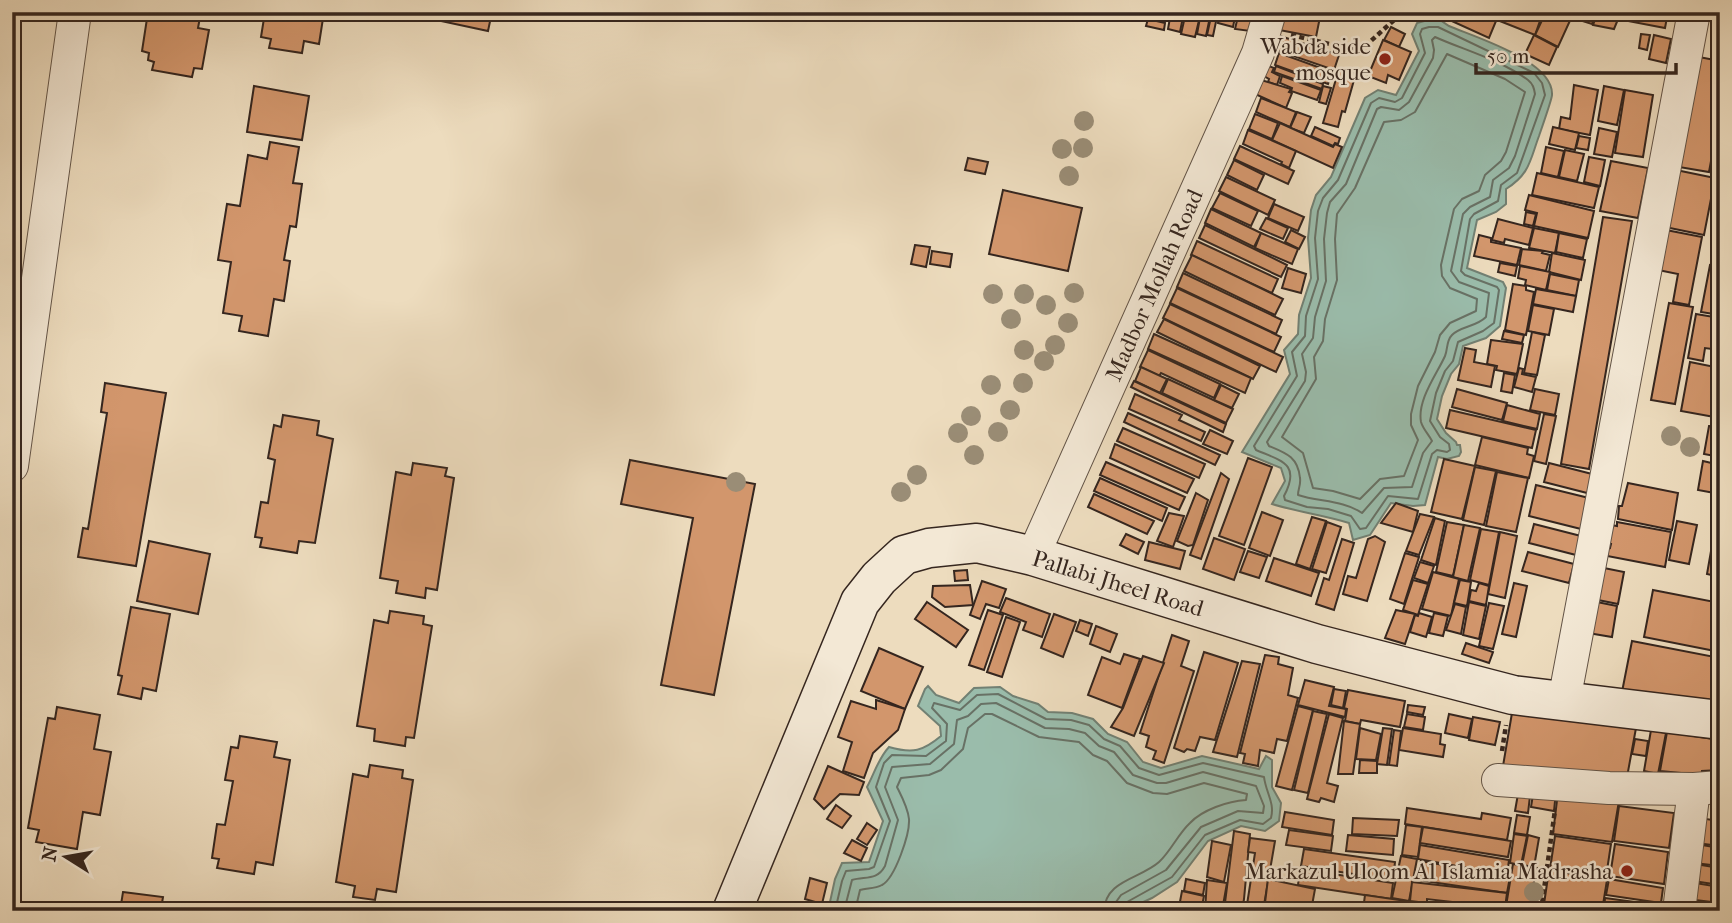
<svg xmlns="http://www.w3.org/2000/svg" width="1732" height="923" font-family="'IM FELL French Canon',serif">
	<style>
		.water { fill: #9abcab; stroke: #728073; stroke-width: 2 }
		.lines { fill: none; stroke-linecap: round; stroke-linejoin: round }
		.shore { stroke: #687165; stroke-width: 2 }
		.building { fill: #d2966c; stroke: #35261f; stroke-width: 2 }
		.street-casing { stroke: #635447; stroke-width: 34 }
		.secondary-casing { stroke: #35261f; stroke-width: 41 }
		.path { stroke: #35261f; stroke-width: 4.5; stroke-dasharray: 5 3.5; stroke-linecap: butt }
		.street { stroke: #f3e8d5; stroke-width: 32 }
		.secondary { stroke: #f3e8d5; stroke-width: 38 }
		.tree { fill: #9a8d76 }
		.poi-dot { fill: #8f2418; stroke: #f3e8d5; stroke-width: 2.5 }
		.labels { text-anchor: middle; stroke-width: 5; stroke-linejoin: round; paint-order: stroke }
		.poi-label { font-size: 23px; fill: #35261f; stroke: #f3e8d5; text-anchor: end }
		.street-label { font-size: 23px; fill: #35261f; stroke: #f3e8d5 }
	</style>
	<rect width="100%" height="100%" fill="#eddcbe"/>
	<filter id="stains"><feTurbulence type="fractalNoise" baseFrequency=".00286" numOctaves="4"/><feColorMatrix values="0 0 0 0 .2 0 0 0 0 .09 0 0 0 0 .02 0 0 0 .5 -.17"/></filter>
	<radialGradient id="worn" r=".72"><stop offset=".6" stop-color="#630" stop-opacity="0"/><stop offset="1" stop-color="#630" stop-opacity=".3"/></radialGradient>
	<!-- water -->
	<g class="water">
		<path d="M1428,20H1440L1449,26C1475,37 1554,61 1552,95C1552,99 1541,130 1539,136C1530,160 1530,174 1506,189V204L1496,212L1477,220L1467,268L1503,282L1506,288L1500,326L1486,338L1463,346L1459,364L1451,374L1442,396L1437,419L1446,433L1456,442L1457,445H1460L1461,452L1459,456L1447,459L1438,457L1425,505L1413,506L1391,503L1370,535L1353,540L1349,523C1323,515 1298,512 1272,504L1285,481L1281,468L1242,452L1290,374L1284,350L1298,334L1299,315L1311,278L1308,238L1311,210L1316,195L1331,177L1365,98L1378,90L1396,95L1419,51L1412,34L1417,23Z"/>
		<path d="M928,686L936,695L959,703L974,688L1000,687L1013,696L1038,704L1048,712L1072,713L1093,719L1108,734L1127,742L1143,762L1161,768L1202,756L1259,769L1266,756L1272,760V787L1281,803L1279,821L1265,831L1241,826L1208,841L1177,882L1152,898L1124,911H828L835,879L842,863L869,862L883,821L867,787C875,772 878,759 889,747C913,754 923,751 941,736L940,726L918,706L925,689Z"/>
	</g>
	<g class="lines">
		<!-- shore -->
		<g class="shore">
			<path d="M1429,27H1438L1534,73L1542,83L1545,95L1517,173L1501,185L1498,201L1474,214L1470,219L1461,271L1465,275L1497,287L1499,290L1494,323L1483,331L1458,342L1453,361L1445,371L1436,393L1430,421L1440,437L1449,444L1450,450L1447,452L1437,450L1432,454L1418,499L1388,496L1366,528L1360,529L1351,516L1328,509L1307,507L1285,500L1284,496C1301,464 1282,461 1256,450L1254,446L1297,376L1292,352L1305,336L1306,316L1318,279L1315,238L1318,211L1323,198L1338,180L1371,103L1379,98L1395,102L1402,98L1425,53L1420,34L1422,29Z"/>
			<path d="M1435,37C1464,50 1501,60 1528,80C1533,84 1534,88 1535,94L1515,156L1509,168L1493,180L1490,197L1470,207L1463,214L1451,271L1459,282L1489,293L1486,317C1476,327 1461,326 1452,335C1446,341 1448,349 1445,356C1437,374 1417,400 1421,422C1423,429 1429,435 1432,441L1423,453L1412,487L1384,488L1362,513C1343,500 1319,502 1298,495C1298,489 1301,485 1300,478C1298,457 1286,453 1269,446L1267,442L1305,381L1306,372L1302,354L1313,338L1315,317L1326,281L1324,239L1327,213L1330,202L1346,184L1377,109L1381,107L1399,110L1409,102L1433,58L1434,50L1432,40Z"/>
			<polygon points="1447,54 1505,79 1525,92 1506,152 1501,161 1485,175 1479,191 1462,199 1454,209 1441,265 1442,276 1450,288 1477,299 1476,311 1450,323 1440,335 1435,352 1418,386 1411,414 1411,425 1418,440 1404,476 1380,479 1360,499 1333,491 1313,488 1303,453 1282,437 1316,379 1314,357 1323,341 1325,319 1337,280 1335,239 1337,214 1355,188 1384,122 1401,120 1415,112"/>
			<path d="M835,911L842,881L846,871L869,869L874,867L890,821L876,787L884,763L892,755L926,756L946,741L947,724L932,708L934,703L960,710L977,695L998,694L1046,719L1071,720L1089,725L1104,739L1120,746L1139,768L1159,775L1203,763L1264,777C1266,793 1275,803 1271,818L1263,824L1240,820L1205,835L1172,877L1127,902L1124,911"/>
			<path d="M844,911L852,880C865,876 877,881 885,866L898,820L885,787L892,767L930,764L954,744L957,720L968,716L981,704L996,703L1045,728L1069,729L1085,733L1099,746L1114,752L1133,775L1157,783H1166L1203,772L1256,786L1264,806L1263,813L1238,811L1201,827L1166,870L1121,895L1116,902L1115,911"/>
			<path d="M855,911L860,890C867,888 875,889 882,885C895,878 910,834 909,819C908,808 902,797 897,787L901,778L929,775L941,770L963,749L968,728L985,714H992L1039,737L1079,742L1093,755L1107,761L1127,783L1153,793L1167,794L1204,783L1247,794L1246,800C1228,801 1202,810 1190,823C1178,834 1171,851 1159,862C1140,879 1105,880 1104,911"/>
		</g>
	</g>
	<!-- building -->
	<g class="building">
		<polygon points="148,12 201,12 198,28 209,30 202,69 194,68 192,77 152,70 154,62 148,60 149,53 142,51"/>
		<polygon points="265,12 324,12 319,44 304,41 302,53 269,48 271,39 261,37"/>
		<polygon points="443,12 492,12 488,31 441,21"/>
		<polygon points="1171,12 1184,12 1180,32 1168,29"/>
		<polygon points="1186,12 1201,12 1195,37 1181,34"/>
		<polygon points="1201,12 1211,12 1206,36 1197,34"/>
		<polygon points="1212,12 1218,12 1213,36 1207,35"/>
		<polygon points="1220,12 1236,12 1233,27 1218,23"/>
		<polygon points="1239,12 1254,12 1250,31 1235,29"/>
		<polygon points="1277,12 1321,12 1316,37 1274,29"/>
		<polygon points="1432,12 1471,12 1496,21 1489,38"/>
		<polygon points="1477,12 1526,12 1541,18 1535,35"/>
		<polygon points="1546,12 1568,12 1573,14 1558,47 1535,35"/>
		<polygon points="1570,12 1596,12 1592,24 1579,20 1581,16"/>
		<polygon points="1598,12 1621,12 1614,29 1593,25"/>
		<polygon points="1630,12 1668,12 1665,28 1628,21"/>
		<polygon points="1148,19 1165,23 1164,30 1146,26"/>
		<polygon points="1391,27 1405,34 1399,47 1384,40"/>
		<polygon points="1641,34 1650,35 1647,50 1639,48"/>
		<polygon points="1534,35 1557,47 1549,65 1525,54"/>
		<polygon points="1654,35 1671,39 1666,63 1649,59"/>
		<polygon points="1280,36 1339,55 1334,70 1276,50 1277,47 1271,45 1274,38 1279,40"/>
		<polygon points="1383,40 1411,52 1399,80 1388,75 1386,83 1368,76"/>
		<polygon points="1279,53 1332,72 1328,84 1275,65"/>
		<polygon points="1699,57 1720,61 1720,112 1709,172 1679,167"/>
		<polygon points="1266,65 1274,68 1272,72 1280,76 1277,85 1268,82 1269,79 1262,75"/>
		<polygon points="1276,66 1323,84 1322,89 1274,72"/>
		<polygon points="1339,69 1354,73 1352,79 1354,80 1345,112 1342,111 1338,127 1323,123"/>
		<polygon points="1282,76 1321,90 1317,100 1291,91 1292,88 1280,83"/>
		<polygon points="1261,80 1291,89 1289,92 1292,93 1286,108 1255,94"/>
		<polygon points="1574,85 1598,90 1590,135 1559,129 1561,117 1570,119"/>
		<polygon points="254,86 309,96 302,140 247,132"/>
		<polygon points="1323,86 1331,88 1326,104 1319,102"/>
		<polygon points="1604,86 1624,90 1617,125 1598,121"/>
		<polygon points="1625,90 1653,95 1643,157 1615,153"/>
		<polygon points="1261,98 1296,112 1290,127 1256,112"/>
		<polygon points="1297,112 1311,117 1304,133 1290,128"/>
		<polygon points="1255,114 1278,123 1272,139 1249,129"/>
		<polygon points="1280,123 1333,147 1335,144 1342,147 1333,168 1272,140"/>
		<polygon points="1315,127 1340,138 1338,144 1335,143 1333,146 1311,136"/>
		<polygon points="1553,127 1579,133 1575,150 1549,144"/>
		<polygon points="1599,128 1617,132 1612,157 1594,154"/>
		<polygon points="1248,130 1296,151 1289,168 1281,164 1282,162 1243,144"/>
		<polygon points="1579,136 1590,138 1588,150 1576,148"/>
		<polygon points="270,142 299,147 293,183 302,184 296,227 290,226 284,260 290,261 284,301 274,299 268,336 239,331 242,316 223,313 231,262 218,260 227,204 240,206 248,155 267,159"/>
		<polygon points="1240,146 1294,171 1288,184 1234,159"/>
		<polygon points="1546,147 1564,151 1558,177 1541,173"/>
		<polygon points="1565,150 1584,154 1577,181 1559,177"/>
		<polygon points="1589,157 1605,160 1600,186 1584,182"/>
		<polygon points="968,158 988,162 985,174 965,170"/>
		<polygon points="1234,160 1264,175 1257,190 1227,175"/>
		<polygon points="1611,161 1648,168 1638,218 1600,211"/>
		<polygon points="1676,170 1715,178 1704,235 1665,227"/>
		<polygon points="1537,173 1599,187 1594,208 1532,195"/>
		<polygon points="1226,177 1275,200 1268,215 1219,191"/>
		<polygon points="1003,190 1082,208 1068,271 989,254"/>
		<polygon points="1220,193 1258,211 1251,226 1212,208"/>
		<polygon points="1529,195 1594,211 1588,238 1534,226 1537,213 1525,210"/>
		<polygon points="1274,204 1304,217 1298,231 1268,218"/>
		<polygon points="1211,209 1261,233 1254,247 1205,223"/>
		<polygon points="1526,212 1536,214 1533,226 1524,224"/>
		<polygon points="1603,217 1632,221 1589,469 1561,464"/>
		<polygon points="1266,218 1288,228 1283,239 1260,229"/>
		<polygon points="1498,219 1533,228 1529,245 1505,239 1504,243 1492,240"/>
		<polygon points="1205,225 1287,265 1281,277 1199,238"/>
		<polygon points="1534,228 1559,233 1555,253 1529,248"/>
		<polygon points="1291,230 1305,237 1299,249 1285,242"/>
		<polygon points="1666,230 1702,237 1689,305 1673,302 1678,274 1658,270"/>
		<polygon points="1261,233 1298,249 1292,264 1255,248"/>
		<polygon points="1559,233 1587,239 1583,258 1556,252"/>
		<polygon points="1479,235 1491,238 1491,242 1521,248 1517,265 1474,256"/>
		<polygon points="1197,241 1278,279 1272,293 1191,255"/>
		<polygon points="915,245 930,247 926,267 911,264"/>
		<polygon points="1522,249 1543,251 1542,253 1550,255 1546,271 1519,265"/>
		<polygon points="932,251 952,254 950,267 930,264"/>
		<polygon points="1552,253 1585,260 1581,280 1549,272"/>
		<polygon points="1192,255 1283,299 1275,315 1184,271"/>
		<polygon points="1500,263 1517,266 1515,276 1498,272"/>
		<polygon points="1710,265 1720,267 1720,315 1701,312"/>
		<polygon points="1520,266 1550,272 1546,290 1525,285 1526,280 1518,278"/>
		<polygon points="1288,268 1306,274 1301,293 1282,288"/>
		<polygon points="1183,273 1282,320 1276,334 1177,287"/>
		<polygon points="1550,274 1579,280 1576,296 1547,290"/>
		<polygon points="1513,284 1526,286 1526,290 1534,292 1526,335 1505,330"/>
		<polygon points="1177,288 1281,337 1274,352 1170,303"/>
		<polygon points="1536,289 1576,296 1573,312 1533,304"/>
		<polygon points="1669,303 1693,307 1675,404 1651,400"/>
		<polygon points="1170,304 1283,357 1276,372 1163,318"/>
		<polygon points="1533,305 1554,309 1549,335 1528,331"/>
		<polygon points="1696,314 1720,318 1720,350 1705,348 1703,361 1688,358"/>
		<polygon points="1164,319 1260,366 1253,379 1157,332"/>
		<polygon points="1504,331 1524,335 1522,343 1502,339"/>
		<polygon points="1532,332 1545,335 1537,375 1524,373"/>
		<polygon points="1154,334 1251,378 1245,393 1148,349"/>
		<polygon points="1491,340 1523,344 1517,374 1496,370 1497,366 1487,364"/>
		<polygon points="1465,348 1476,350 1474,362 1495,366 1491,387 1458,380"/>
		<polygon points="1148,350 1220,384 1214,398 1161,373 1159,376 1140,367"/>
		<polygon points="1690,362 1720,368 1720,418 1681,411"/>
		<polygon points="1141,367 1167,379 1160,393 1135,381"/>
		<polygon points="1519,368 1523,369 1522,374 1536,377 1532,392 1514,387"/>
		<polygon points="1504,373 1515,375 1512,393 1501,391"/>
		<polygon points="1168,379 1233,409 1226,423 1162,393"/>
		<polygon points="1134,381 1226,424 1223,432 1131,387"/>
		<polygon points="105,383 166,393 136,566 78,557 83,528 88,529 107,413 101,412"/>
		<polygon points="1221,385 1239,394 1232,408 1214,400"/>
		<polygon points="1457,389 1507,403 1502,420 1452,407"/>
		<polygon points="1535,389 1559,394 1555,415 1530,410"/>
		<polygon points="1135,394 1182,415 1179,420 1205,432 1201,441 1129,409"/>
		<polygon points="1507,405 1540,414 1537,429 1503,421"/>
		<polygon points="1450,410 1536,430 1532,448 1446,428"/>
		<polygon points="1128,413 1220,455 1215,465 1124,422"/>
		<polygon points="1544,414 1556,416 1546,464 1534,461"/>
		<polygon points="283,415 319,421 317,435 333,439 315,543 299,541 297,553 260,547 262,538 255,537 261,502 268,503 275,460 268,458 274,425 281,427"/>
		<polygon points="1709,426 1720,427 1720,457 1704,454"/>
		<polygon points="1123,428 1205,464 1199,478 1117,441"/>
		<polygon points="1210,430 1233,441 1227,454 1203,444"/>
		<polygon points="1482,437 1528,448 1527,454 1534,456 1529,478 1475,465"/>
		<polygon points="1115,444 1194,479 1187,493 1110,458"/>
		<polygon points="1248,458 1272,467 1244,545 1219,536"/>
		<polygon points="1444,459 1475,466 1462,519 1431,512"/>
		<polygon points="630,460 755,484 714,695 661,685 693,518 621,504"/>
		<polygon points="1703,461 1720,465 1720,494 1698,490"/>
		<polygon points="1106,462 1185,497 1179,510 1100,475"/>
		<polygon points="413,463 447,468 445,476 454,478 437,590 426,588 425,598 396,593 398,581 380,578 396,472 411,475"/>
		<polygon points="1549,463 1596,475 1591,494 1544,482"/>
		<polygon points="1475,467 1496,471 1484,525 1463,520"/>
		<polygon points="1497,472 1528,478 1516,532 1486,526"/>
		<polygon points="1221,473 1229,479 1201,559 1190,555"/>
		<polygon points="1100,478 1167,508 1162,521 1094,491"/>
		<polygon points="1628,483 1678,493 1672,530 1618,519 1619,506 1622,506"/>
		<polygon points="1536,485 1589,498 1581,529 1529,516"/>
		<polygon points="1196,493 1208,500 1193,545 1188,546 1177,541"/>
		<polygon points="1094,494 1154,521 1147,534 1088,507"/>
		<polygon points="1396,503 1418,511 1413,532 1381,523"/>
		<polygon points="1262,512 1283,520 1270,556 1249,548"/>
		<polygon points="1169,513 1184,516 1173,547 1157,541"/>
		<polygon points="1420,514 1434,517 1419,555 1406,551"/>
		<polygon points="1312,517 1326,521 1310,569 1296,564"/>
		<polygon points="1435,518 1445,521 1436,565 1421,560"/>
		<polygon points="1677,521 1697,525 1689,564 1669,560"/>
		<polygon points="1327,522 1341,527 1326,573 1312,569"/>
		<polygon points="1447,522 1464,525 1453,576 1436,572"/>
		<polygon points="1617,522 1671,532 1665,567 1602,555 1604,546 1610,548 1611,544 1608,543 1611,525 1617,526"/>
		<polygon points="1534,524 1581,536 1576,555 1529,543"/>
		<polygon points="1464,525 1480,528 1468,581 1453,577"/>
		<polygon points="1481,529 1499,532 1489,585 1470,580"/>
		<polygon points="1500,532 1517,536 1505,598 1488,594"/>
		<polygon points="1126,534 1144,542 1138,554 1120,545"/>
		<polygon points="1714,534 1720,535 1720,577 1707,574"/>
		<polygon points="1375,536 1385,542 1367,601 1343,594 1348,576 1356,578 1368,539"/>
		<polygon points="1214,538 1245,549 1234,580 1203,569"/>
		<polygon points="1342,539 1354,543 1334,610 1316,604 1324,578 1329,580"/>
		<polygon points="149,541 210,554 198,614 137,601"/>
		<polygon points="1149,542 1185,551 1180,569 1145,560"/>
		<polygon points="1248,551 1267,557 1259,578 1240,572"/>
		<polygon points="1528,552 1574,564 1569,583 1522,571"/>
		<polygon points="1405,553 1419,557 1404,604 1390,599"/>
		<polygon points="1274,558 1319,573 1311,596 1266,581"/>
		<polygon points="1420,562 1434,566 1428,583 1414,578"/>
		<polygon points="1594,566 1624,572 1618,604 1588,598"/>
		<polygon points="967,570 968,580 955,581 954,571"/>
		<polygon points="1433,572 1459,579 1451,616 1422,609"/>
		<polygon points="1413,580 1428,584 1418,615 1403,610"/>
		<polygon points="1460,580 1471,582 1467,606 1454,603"/>
		<polygon points="982,581 1006,589 999,608 986,604 980,619 970,615"/>
		<polygon points="1479,583 1489,586 1486,605 1469,601 1471,590 1476,591"/>
		<polygon points="1514,583 1527,586 1516,637 1502,634"/>
		<polygon points="970,585 973,605 945,607 932,597 933,586"/>
		<polygon points="1653,590 1720,603 1720,652 1644,637"/>
		<polygon points="1006,598 1050,614 1042,637 1023,630 1026,622 1000,612"/>
		<polygon points="1587,600 1617,606 1612,637 1582,632"/>
		<polygon points="927,602 968,630 956,647 915,619"/>
		<polygon points="1469,602 1486,606 1479,639 1463,635"/>
		<polygon points="1489,603 1504,606 1493,649 1479,646"/>
		<polygon points="1455,604 1466,607 1461,634 1446,630"/>
		<polygon points="131,607 170,614 156,691 143,688 141,699 118,694 122,676 118,675"/>
		<polygon points="988,610 1003,615 984,670 969,665"/>
		<polygon points="1396,610 1415,614 1405,644 1385,638"/>
		<polygon points="390,611 424,616 423,624 432,626 414,738 406,737 405,746 374,741 375,729 357,726 374,620 388,623"/>
		<polygon points="1419,613 1432,617 1426,637 1410,632 1415,615 1418,616"/>
		<polygon points="1434,613 1448,616 1443,636 1429,633"/>
		<polygon points="1054,614 1076,622 1063,657 1041,648"/>
		<polygon points="1006,617 1020,622 1002,677 987,672"/>
		<polygon points="1080,620 1092,624 1088,636 1076,631"/>
		<polygon points="1096,626 1117,634 1110,652 1090,644"/>
		<polygon points="1172,635 1189,641 1181,666 1194,671 1164,763 1153,759 1156,751 1146,747 1149,736 1140,733"/>
		<polygon points="1632,641 1720,658 1720,716 1621,697"/>
		<polygon points="1466,643 1493,652 1489,663 1462,654"/>
		<polygon points="879,648 923,667 905,709 861,691"/>
		<polygon points="1204,652 1238,663 1215,740 1200,737 1195,751 1187,749 1184,752 1174,748"/>
		<polygon points="1124,654 1140,659 1122,708 1088,695 1102,657 1120,664"/>
		<polygon points="1265,655 1279,657 1278,664 1293,668 1288,695 1298,698 1287,741 1277,739 1274,753 1260,750 1258,766 1243,763 1245,754 1240,753"/>
		<polygon points="1143,656 1164,663 1134,736 1111,727 1123,708"/>
		<polygon points="1242,661 1260,664 1237,757 1213,752"/>
		<polygon points="1305,680 1334,687 1329,706 1346,709 1345,717 1298,705"/>
		<polygon points="1334,689 1346,691 1343,708 1331,705"/>
		<polygon points="1348,690 1405,701 1400,727 1361,720 1360,724 1345,721 1347,709 1344,708"/>
		<polygon points="876,700 905,709 898,730 873,753 864,778 843,771 852,742 838,737 851,701 876,709"/>
		<polygon points="1408,705 1425,707 1423,715 1407,712"/>
		<polygon points="1298,706 1313,710 1292,790 1276,786"/>
		<polygon points="57,707 100,715 94,749 111,752 100,815 83,812 77,849 36,842 39,830 28,828 48,718 55,719"/>
		<polygon points="1513,707 1636,728 1625,788 1503,766"/>
		<polygon points="1313,711 1327,714 1308,793 1294,790"/>
		<polygon points="1329,714 1343,718 1327,783 1338,786 1334,802 1321,798 1319,802 1307,799"/>
		<polygon points="1407,714 1425,717 1423,730 1404,727"/>
		<polygon points="1449,714 1472,719 1468,738 1445,733"/>
		<polygon points="1473,717 1500,722 1495,745 1469,740"/>
		<polygon points="1344,721 1360,724 1353,774 1338,774"/>
		<polygon points="1360,728 1381,734 1376,760 1356,759"/>
		<polygon points="1383,728 1392,729 1387,765 1377,764"/>
		<polygon points="1403,728 1441,734 1440,744 1445,745 1443,757 1399,750"/>
		<polygon points="1394,730 1401,731 1397,766 1389,765"/>
		<polygon points="1651,730 1666,733 1658,774 1644,771"/>
		<polygon points="1667,732 1720,740 1720,770 1702,771 1702,775 1660,771"/>
		<polygon points="240,736 277,742 274,757 290,760 273,865 256,862 254,874 217,868 219,859 212,858 217,824 225,825 233,781 225,780 231,747 238,748"/>
		<polygon points="1635,739 1648,741 1646,756 1632,754"/>
		<polygon points="1360,760 1377,761 1377,773 1359,773"/>
		<polygon points="370,765 403,770 402,778 413,780 396,892 377,889 375,900 353,897 355,886 336,882 353,774 368,777"/>
		<polygon points="828,766 864,782 859,795 840,794 824,809 814,799"/>
		<polygon points="1534,788 1556,791 1554,811 1531,807"/>
		<polygon points="1558,792 1619,801 1612,842 1553,834"/>
		<polygon points="1518,794 1530,796 1528,813 1515,811"/>
		<polygon points="836,805 851,816 842,828 827,819"/>
		<polygon points="1619,806 1674,813 1669,848 1614,841"/>
		<polygon points="1407,808 1481,819 1482,813 1511,818 1507,840 1405,824"/>
		<polygon points="1285,812 1334,820 1332,835 1282,827"/>
		<polygon points="1517,815 1530,817 1527,835 1514,833"/>
		<polygon points="1353,818 1399,820 1397,836 1352,834"/>
		<polygon points="1699,818 1720,821 1720,846 1696,843"/>
		<polygon points="867,823 877,830 867,845 857,839"/>
		<polygon points="1406,825 1422,827 1418,857 1402,855"/>
		<polygon points="1423,827 1511,841 1508,857 1420,843"/>
		<polygon points="1289,830 1333,836 1331,851 1286,845"/>
		<polygon points="1234,831 1250,834 1244,899 1242,911 1224,911"/>
		<polygon points="1514,834 1527,836 1521,865 1510,863"/>
		<polygon points="1348,835 1394,839 1393,855 1346,851"/>
		<polygon points="1528,835 1539,838 1534,867 1522,865"/>
		<polygon points="1555,836 1611,844 1606,877 1550,869"/>
		<polygon points="1250,838 1275,841 1263,911 1246,911 1255,853 1248,852"/>
		<polygon points="852,840 867,848 861,861 844,853"/>
		<polygon points="1212,841 1231,845 1224,882 1207,877"/>
		<polygon points="1615,844 1668,852 1664,884 1610,876"/>
		<polygon points="1696,844 1720,848 1720,866 1694,863"/>
		<polygon points="1420,845 1509,860 1507,875 1418,859"/>
		<polygon points="1304,849 1395,862 1393,880 1301,866"/>
		<polygon points="1401,856 1417,859 1409,901 1392,898"/>
		<polygon points="1421,861 1510,877 1507,893 1417,880"/>
		<polygon points="1513,864 1537,868 1533,886 1537,887 1533,911 1506,906"/>
		<polygon points="1695,864 1720,868 1720,885 1693,881"/>
		<polygon points="1300,869 1393,883 1391,899 1298,885"/>
		<polygon points="1549,870 1607,880 1602,911 1583,911 1544,904"/>
		<polygon points="810,878 827,883 822,904 805,899"/>
		<polygon points="1186,879 1205,883 1203,895 1184,891"/>
		<polygon points="1268,879 1315,889 1311,911 1264,911"/>
		<polygon points="1609,879 1663,888 1661,903 1606,895"/>
		<polygon points="1207,880 1227,883 1222,911 1205,911"/>
		<polygon points="1412,882 1507,893 1505,908 1427,899 1427,903 1410,901"/>
		<polygon points="1689,882 1720,887 1720,903 1687,899"/>
		<polygon points="1182,891 1204,896 1201,911 1179,907"/>
		<polygon points="123,892 163,897 162,903 170,905 169,911 120,911"/>
		<polygon points="1365,895 1427,904 1426,911 1363,910"/>
		<polygon points="1605,898 1658,905 1657,911 1604,911"/>
		<polygon points="1688,900 1720,905 1720,911 1687,911"/>
		<polygon points="1427,902 1505,911 1426,911"/>
	</g>
	<g class="lines">
		<!-- street casing -->
		<g class="street-casing">
			<g id="street">
				<polyline points="12,466 75,12"/>
				<polyline points="1033,556 1258,53 1270,12"/>
				<polyline points="1564,701 1694,12"/>
				<polyline points="1498,780 1609,788 1694,789"/>
				<polyline points="1679,911 1694,789 1720,787"/>
			</g>
		</g>
		<!-- secondary casing -->
		<g class="secondary-casing">
			<polyline id="secondary" points="732,911 860,602 879,578 904,555 929,548 977,543 1033,556 1317,644 1513,695 1720,720"/>
		</g>
		<!-- path -->
		<g class="path">
			<polyline points="1291,35 1351,49 1363,48 1403,12"/>
			<polyline points="1502,751 1506,725"/>
			<polyline points="1541,911 1555,810"/>
		</g>
		<!-- street -->
		<use href="#street" class="street"/>
		<!-- secondary -->
		<use href="#secondary" class="secondary"/>
	</g>
	<!-- trees -->
	<g class="tree">
		<circle cx="1084" cy="121" r="10"/>
		<circle cx="1083" cy="148" r="10"/>
		<circle cx="1062" cy="149" r="10"/>
		<circle cx="1069" cy="176" r="10"/>
		<circle cx="1074" cy="293" r="10"/>
		<circle cx="993" cy="294" r="10"/>
		<circle cx="1024" cy="294" r="10"/>
		<circle cx="1046" cy="305" r="10"/>
		<circle cx="1011" cy="319" r="10"/>
		<circle cx="1068" cy="323" r="10"/>
		<circle cx="1055" cy="345" r="10"/>
		<circle cx="1024" cy="350" r="10"/>
		<circle cx="1044" cy="361" r="10"/>
		<circle cx="1023" cy="383" r="10"/>
		<circle cx="991" cy="385" r="10"/>
		<circle cx="1010" cy="410" r="10"/>
		<circle cx="971" cy="416" r="10"/>
		<circle cx="998" cy="432" r="10"/>
		<circle cx="958" cy="433" r="10"/>
		<circle cx="1671" cy="436" r="10"/>
		<circle cx="1690" cy="447" r="10"/>
		<circle cx="974" cy="455" r="10"/>
		<circle cx="917" cy="475" r="10"/>
		<circle cx="736" cy="482" r="10"/>
		<circle cx="901" cy="492" r="10"/>
		<circle cx="1534" cy="892" r="10"/>
	</g>
	<!-- markers -->
	<g class="poi-dot">
		<circle cx="1385" cy="59" r="7"/>
		<circle cx="1627" cy="871" r="7"/>
	</g>
	<g class="labels">
		<!-- poi labels -->
		<g class="poi-label">
			<text x="1371" y="54">Wabda side<tspan x="1371" dy="26">mosque</tspan></text>
			<text x="1613" y="879">Markazul Uloom Al Islamia Madrasha</text>
		</g>
		<!-- street labels -->
		<g class="street-label">
			<text transform="translate(1154 285) rotate(-66)" y="8">Madbor Mollah Road</text>
			<text transform="translate(1118 583) rotate(17)" y="8">Pallabi Jheel Road</text>
		</g>
	</g>
	<!-- margin -->
	<rect width="1732" height="923" fill="none" stroke="#eddcbe" stroke-width="42"/>
	<rect x="14" y="14" width="1704" height="895" fill="none" stroke="#35261f" stroke-width="3.5"/>
	<rect x="21" y="21" width="1690" height="881" fill="none" stroke="#35261f" stroke-width="2"/>
	<!-- north arrow -->
	<g transform="translate(66 857) rotate(281)" stroke="#f3e8d5" stroke-width="5" paint-order="stroke">
	<path d="M0-5L12 26L0 18L-12 26Z" fill="#35261f"/>
	<text y="-10" font-size="19" font-weight="bold" text-anchor="middle" fill="#35261f">N</text>
	</g>
	<!-- scale -->
	<path d="M1476 63v10h200v-10" fill="none" stroke="#35261f" stroke-width="3.5"/>
	<text x="1487" y="63" font-size="21" fill="#35261f" stroke="#f3e8d5" stroke-width="5" paint-order="stroke">50 m</text>
	<rect width="100%" height="100%" filter="url(#stains)"/>
	<rect width="100%" height="100%" fill="url(#worn)"/>
</svg>
